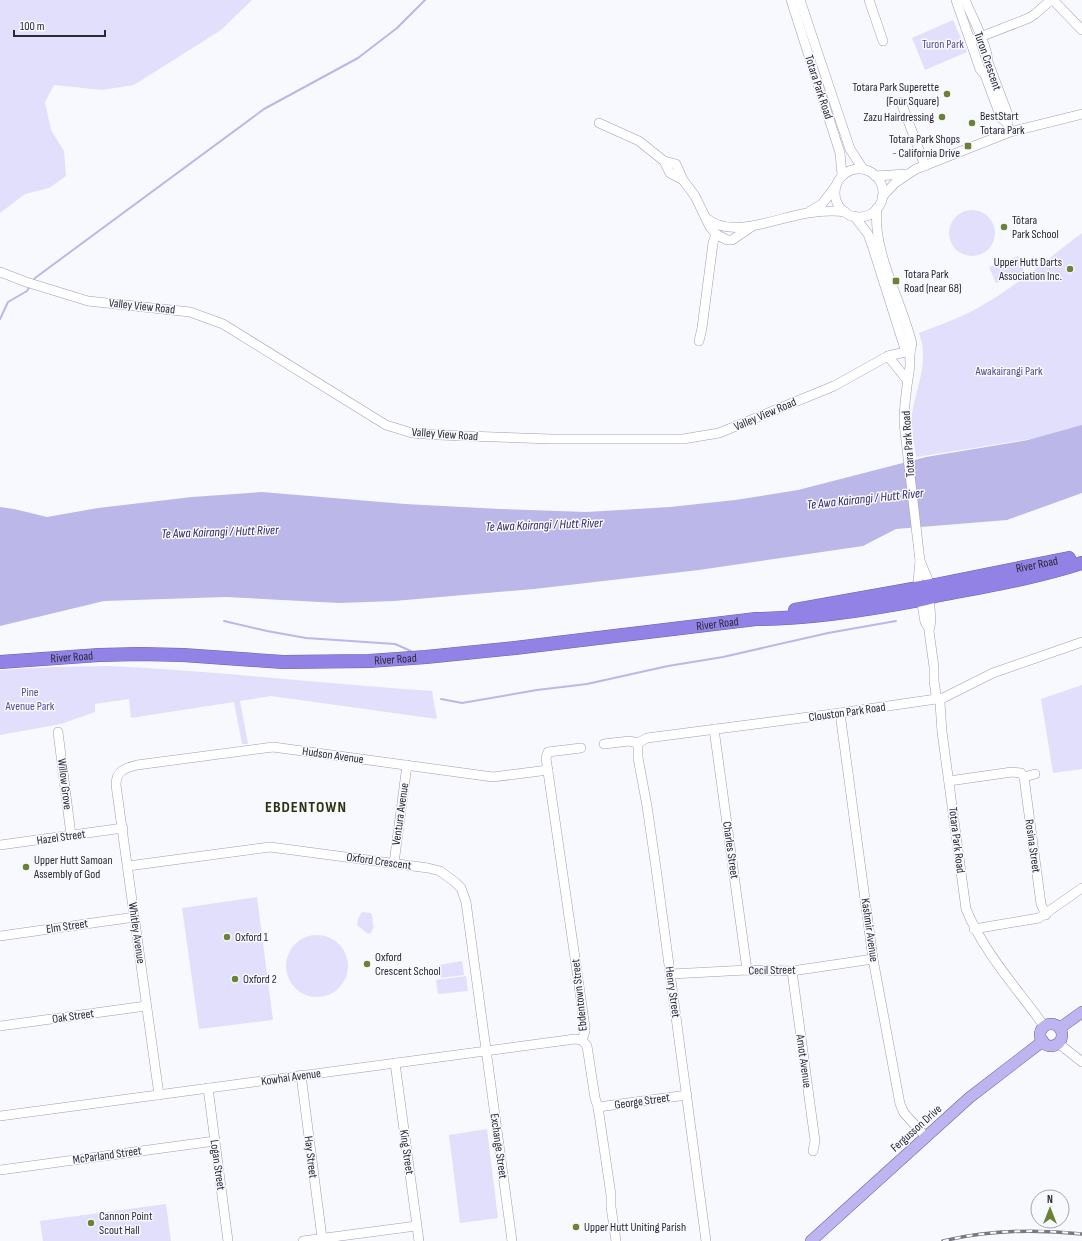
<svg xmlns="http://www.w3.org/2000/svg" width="1082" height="1241" font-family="'Sofia Sans Condensed',sans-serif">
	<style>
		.green { fill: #e1dffb }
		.water { fill: #bbb7e9 }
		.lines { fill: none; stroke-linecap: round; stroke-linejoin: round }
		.stream { stroke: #bbb7e9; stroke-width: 2 }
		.minor-casing { stroke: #9f9dbc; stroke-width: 10 }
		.major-casing { stroke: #6d62a7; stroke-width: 12 }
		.highway-casing { stroke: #6d62a7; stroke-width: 14 }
		.minor { stroke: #fff; stroke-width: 9 }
		.major { stroke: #beb4ef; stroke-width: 11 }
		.highway { stroke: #9282e5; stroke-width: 13 }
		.rail-casing { stroke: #797882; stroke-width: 3.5 }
		.rail { stroke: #f8f8ff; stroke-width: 2; stroke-dasharray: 6; stroke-linecap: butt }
		.poi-dot { fill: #6b8234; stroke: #f8f8ff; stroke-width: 1.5 }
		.labels { text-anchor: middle; stroke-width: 3; stroke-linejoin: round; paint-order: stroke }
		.park-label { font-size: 12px; fill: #574d8c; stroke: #f8f8ff }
		.street-label { font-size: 12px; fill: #292834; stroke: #f8f8ff }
		.poi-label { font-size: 12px; fill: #292834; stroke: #f8f8ff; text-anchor: start }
		.water-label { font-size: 13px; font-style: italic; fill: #312560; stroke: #f8f8ff }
		.district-label { font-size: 16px; font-weight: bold; letter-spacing: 1px; fill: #29340f; stroke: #f8f8ff }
	</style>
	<rect width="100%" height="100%" fill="#f8f8ff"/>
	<!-- green -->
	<g class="green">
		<polygon points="0,0 252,0 221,30 134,85 102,90 54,85 45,102 51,130 64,151 66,176 49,188 25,194 0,213"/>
		<polygon points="953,20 967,52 925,70 912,38"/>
		<circle cx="972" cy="233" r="23"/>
		<path d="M1082,233V431L916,457C915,446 910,425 912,414C916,387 930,361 919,333C942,324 966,316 986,303C1020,283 1051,256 1082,233Z"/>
		<polygon points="1018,256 1024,272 996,283 989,267"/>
		<path d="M110,666C217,671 325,684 432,691L437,719L271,696L240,701L248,744H242L234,702L131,718L129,699L95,704V712L61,724L0,735V670L56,667Z"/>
		<polygon points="1082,685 1082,769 1053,773 1041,699"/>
		<polygon points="257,897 273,1020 199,1029 182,908"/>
		<path d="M362,912L371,913C374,917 371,922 374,926L371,933L368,934L357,925L358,919Z"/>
		<circle cx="317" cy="966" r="31"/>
		<polygon points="462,961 464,975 441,978 439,965"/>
		<polygon points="466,976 468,991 438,994 436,980"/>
		<polygon points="487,1129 498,1218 460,1223 449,1135"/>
		<polygon points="166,1204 171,1241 43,1241 40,1221"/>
	</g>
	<!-- water -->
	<polygon class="water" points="1082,425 1082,493 1007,520 896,529 863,546 699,570 534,589 394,601 339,603 226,597 104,601 0,626 0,507 14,509 47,517 98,508 192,497 262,492 405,504 500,509 586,512 670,507 735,500 798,490 926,457 1028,440"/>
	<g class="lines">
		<!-- stream -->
		<g class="stream">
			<polyline points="32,282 35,278 264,109 358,58 397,28 425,0"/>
			<polyline points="0,319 8,302 27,291 30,286"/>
			<polyline points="224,621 267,631 306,638 395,644 411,651"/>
			<polyline points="441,699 462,703 537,690 587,684 668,666 723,657 828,633 896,621"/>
		</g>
		<!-- minor casing -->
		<g class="minor-casing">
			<g id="minor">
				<polyline points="791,0 840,153 842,175"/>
				<polyline points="800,0 850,149 863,169"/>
				<polyline points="869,0 883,41"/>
				<polyline points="956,0 980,69 985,75 1001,118 1007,123 1010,132"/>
				<path d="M965,0C972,17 987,44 988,62L1008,115L1007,123"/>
				<polyline points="1053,0 1082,30"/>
				<polyline points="975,39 1029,18 1035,14 1051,0"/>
				<polyline points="901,102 925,166"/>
				<polyline points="599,123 639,141 664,161 670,173 683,180"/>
				<polyline points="664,161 676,164 683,180 695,196 710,227 716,234 727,240 732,240 751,227"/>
				<circle cx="859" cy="193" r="24"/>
				<polyline points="875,176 907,174"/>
				<polyline points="882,197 895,183 916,169 1010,132 1082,114"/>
				<path d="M877,208C872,252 902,301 912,344C909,352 910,358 910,366C907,385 904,403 904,423L920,561L918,581L925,622L928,627"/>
				<polyline points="810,211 822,204 835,187"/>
				<polyline points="854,216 868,234 872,245 904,346 910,351"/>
				<path d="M706,218C731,240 779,217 808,213C821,211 832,210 845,212"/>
				<polyline points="0,272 26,282 88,301 190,312 223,324 373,417 386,425 412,433 438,435 551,439 683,439 719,433 834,386 888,356 910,351"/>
				<polyline points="699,341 702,328 713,243 716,234"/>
				<polyline points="888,356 907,380"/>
				<path d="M920,561L928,580L931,621L929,631L934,667V681L936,695L940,703L942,732L966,909C984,953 1017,988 1044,1026"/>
				<polyline points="840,713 873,959 900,1104 904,1113 926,1137"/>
				<polyline points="714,729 747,970"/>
				<polyline points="58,732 71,835"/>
				<polyline points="638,743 638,758 647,806 656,868 706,1241"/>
				<polyline points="604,744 629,741 638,743 647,738 840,713 943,698 993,673 1082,642"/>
				<polyline points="581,748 548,752 546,758 585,1027 585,1031 582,1040"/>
				<polyline points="1024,777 1041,904 1046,915"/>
				<polyline points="949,781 1012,772 1021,773 1024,777 1035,774"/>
				<polyline points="0,845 123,828"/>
				<polyline points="394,863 407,765"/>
				<polyline points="128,866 270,847 428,868 440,871 455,882 461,888 466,902 512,1241"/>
				<polyline points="974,929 1039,918 1082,888"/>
				<polyline points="0,936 135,917"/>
				<polyline points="792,971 815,1141 813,1151"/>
				<polyline points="671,974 747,970 792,971 873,959"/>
				<polyline points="0,1026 146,1006"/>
				<polyline points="582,1040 587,1046 595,1098 598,1107 611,1195 611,1207 616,1241"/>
				<polyline points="1058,1043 1082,1062"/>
				<polyline points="395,1063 419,1241"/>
				<polyline points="301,1075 322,1238"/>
				<polyline points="208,1088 228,1241"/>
				<path d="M159,1095L116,785C116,771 125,768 137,765L273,747L493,777L548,770"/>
				<polyline points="598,1107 687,1095"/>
				<polyline points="0,1116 575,1039 582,1040"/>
				<polyline points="0,1170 215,1141"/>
				<polyline points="303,1241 416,1226"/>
			</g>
		</g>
		<!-- major casing -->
		<g class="major-casing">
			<g id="major">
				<circle cx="1051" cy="1035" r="11"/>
				<polyline points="1060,1028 1082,1012"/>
				<polyline points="811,1241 969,1098 1043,1041"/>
			</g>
		</g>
		<!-- highway casing -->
		<g class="highway-casing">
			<g id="highway">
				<path id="s1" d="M795,610L935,585L1069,558"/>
				<path id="s2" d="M0,662L99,655L140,654L183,655L283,662L369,661L426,657L515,648L756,619C810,619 866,610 919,600C926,599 933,596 940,595C987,586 1036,578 1082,563"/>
			</g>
		</g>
		<!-- minor -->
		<use href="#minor" class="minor"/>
		<!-- major -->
		<use href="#major" class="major"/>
		<!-- highway -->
		<use href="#highway" class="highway"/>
		<!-- rail casing -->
		<g class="rail-casing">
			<path id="rail" d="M943,1241C989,1230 1035,1229 1082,1234"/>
		</g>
		<!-- rail -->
		<use href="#rail" class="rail"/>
	</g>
	<!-- markers -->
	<g class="poi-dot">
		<circle cx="947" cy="94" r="4"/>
		<circle cx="942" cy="117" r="4"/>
		<circle cx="972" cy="123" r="4"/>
		<rect x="964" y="142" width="8" height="8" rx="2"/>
		<circle cx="1004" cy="227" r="4"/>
		<circle cx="1070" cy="269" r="4"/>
		<rect x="892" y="277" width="8" height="8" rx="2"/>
		<circle cx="26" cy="867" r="4"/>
		<circle cx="227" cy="937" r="4"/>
		<circle cx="367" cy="964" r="4"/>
		<circle cx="235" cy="979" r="4"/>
		<circle cx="91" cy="1223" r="4"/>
		<circle cx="576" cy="1227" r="4"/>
	</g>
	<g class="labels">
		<!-- park labels -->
		<g class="park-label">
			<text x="943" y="48">Turon Park</text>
			<text x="1009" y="375">Awakairangi Park</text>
			<text x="30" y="696">Pine<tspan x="30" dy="14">Avenue Park</tspan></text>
		</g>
		<!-- street labels -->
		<g class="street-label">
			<text transform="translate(988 61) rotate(71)" y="4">Turon Crescent</text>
			<text transform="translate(819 87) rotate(72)" y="4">Totara Park Road</text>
			<text transform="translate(142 306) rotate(6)" y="4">Valley View Road</text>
			<text transform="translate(765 414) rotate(-23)" y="4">Valley View Road</text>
			<text transform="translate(445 434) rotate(4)" y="4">Valley View Road</text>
			<text transform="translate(908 444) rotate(-94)" y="4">Totara Park Road</text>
			<text dy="4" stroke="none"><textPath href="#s1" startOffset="246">River Road</textPath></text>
			<text dy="4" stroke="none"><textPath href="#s2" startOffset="720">River Road</textPath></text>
			<text dy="4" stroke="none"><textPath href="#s2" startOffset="72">River Road</textPath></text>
			<text dy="4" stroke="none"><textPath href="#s2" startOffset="396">River Road</textPath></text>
			<text transform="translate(847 712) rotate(-8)" y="4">Clouston Park Road</text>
			<text transform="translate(333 755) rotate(8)" y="4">Hudson Avenue</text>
			<text transform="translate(65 784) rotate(83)" y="4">Willow Grove</text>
			<text transform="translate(400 814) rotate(-82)" y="4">Ventura Avenue</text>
			<text transform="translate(61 837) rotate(-8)" y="4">Hazel Street</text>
			<text transform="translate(957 840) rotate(83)" y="4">Totara Park Road</text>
			<text transform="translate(1033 846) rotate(82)" y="4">Rosina Street</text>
			<text transform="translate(731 850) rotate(82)" y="4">Charles Street</text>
			<text transform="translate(379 861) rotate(8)" y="4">Oxford Crescent</text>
			<text transform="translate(67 926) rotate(-8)" y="4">Elm Street</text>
			<text transform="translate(870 930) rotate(82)" y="4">Kashmir Avenue</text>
			<text transform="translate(137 933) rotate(82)" y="4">Whitley Avenue</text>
			<text transform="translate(772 970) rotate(-1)" y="4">Cecil Street</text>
			<text transform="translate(673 992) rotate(82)" y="4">Henry Street</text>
			<text transform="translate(579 995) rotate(-96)" y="4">Ebdentown Street</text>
			<text transform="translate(73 1016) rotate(-8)" y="4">Oak Street</text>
			<text transform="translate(804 1061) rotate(82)" y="4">Arnot Avenue</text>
			<text transform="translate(291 1077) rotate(-8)" y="4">Kowhai Avenue</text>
			<text transform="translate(642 1101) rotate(-8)" y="4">George Street</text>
			<text transform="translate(916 1128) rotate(-42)" y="4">Fergusson Drive</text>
			<text transform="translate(499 1146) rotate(82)" y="4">Exchange Street</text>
			<text transform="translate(407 1152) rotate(82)" y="4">King Street</text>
			<text transform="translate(107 1155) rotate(-8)" y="4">McParland Street</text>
			<text transform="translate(311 1157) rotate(83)" y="4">Hay Street</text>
			<text transform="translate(218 1165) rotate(82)" y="4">Logan Street</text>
		</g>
		<!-- poi labels -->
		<g class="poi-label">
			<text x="939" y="91" text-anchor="end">Totara Park Superette<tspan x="939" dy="14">(Four Square)</tspan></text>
			<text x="980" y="120">BestStart<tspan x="980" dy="14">Totara Park</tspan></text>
			<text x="934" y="121" text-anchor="end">Zazu Hairdressing</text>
			<text x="960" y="143" text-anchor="end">Totara Park Shops<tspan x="960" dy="14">- California Drive</tspan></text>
			<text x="1012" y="224">Tōtara<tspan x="1012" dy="14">Park School</tspan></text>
			<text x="1062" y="266" text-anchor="end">Upper Hutt Darts<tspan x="1062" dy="14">Association Inc.</tspan></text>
			<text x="904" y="278">Totara Park<tspan x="904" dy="14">Road (near 68)</tspan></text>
			<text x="34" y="864">Upper Hutt Samoan<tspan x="34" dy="14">Assembly of God</tspan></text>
			<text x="235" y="941">Oxford 1</text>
			<text x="375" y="961">Oxford<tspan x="375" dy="14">Crescent School</tspan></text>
			<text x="243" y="983">Oxford 2</text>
			<text x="99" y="1220">Cannon Point<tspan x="99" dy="14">Scout Hall</tspan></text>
			<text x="584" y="1231">Upper Hutt Uniting Parish</text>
		</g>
		<!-- water labels -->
		<g class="water-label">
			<text transform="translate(865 498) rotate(-6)" y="5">Te Awa Kairangi / Hutt River</text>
			<text transform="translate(544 524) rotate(-2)" y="5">Te Awa Kairangi / Hutt River</text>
			<text transform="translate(220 531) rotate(-2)" y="5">Te Awa Kairangi / Hutt River</text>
		</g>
		<!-- district labels -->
		<g class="district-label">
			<text x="306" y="812">EBDENTOWN</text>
		</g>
	</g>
	<!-- north arrow -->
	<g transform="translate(1050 1209)"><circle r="19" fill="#f8f8ff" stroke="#a5a5ae"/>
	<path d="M0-3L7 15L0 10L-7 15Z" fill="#6b8234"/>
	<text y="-6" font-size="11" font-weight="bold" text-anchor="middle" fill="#292834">N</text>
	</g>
	<!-- scale -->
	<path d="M14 30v6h91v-6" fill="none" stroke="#292834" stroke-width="2"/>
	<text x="20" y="30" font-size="12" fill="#292834" stroke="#f8f8ff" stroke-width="3" paint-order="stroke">100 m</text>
</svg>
